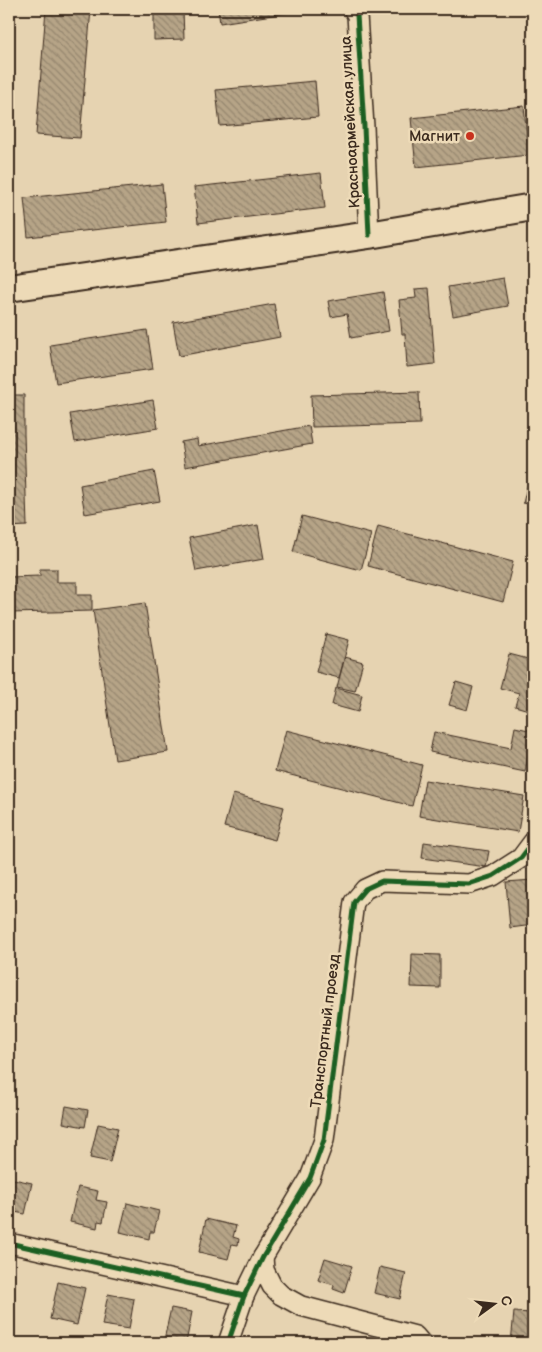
<svg xmlns="http://www.w3.org/2000/svg" width="542" height="1352" font-family="'Balsamiq Sans',sans-serif">
	<style>
		.building { fill: url(#building-back-hatch); stroke: #3b2a1e }
		.lines { fill: none; stroke-linecap: round; stroke-linejoin: round }
		.minor-casing { stroke: #3b2a1e; stroke-width: 22 }
		.secondary-casing { stroke: #3b2a1e; stroke-width: 30 }
		.minor { stroke: #eddab7; stroke-width: 19 }
		.secondary { stroke: #eddab7; stroke-width: 26 }
		.cycleway-casing { stroke: #eddab7; stroke-width: 8 }
		.cycleway { stroke: #1b5e20; stroke-width: 5 }
		.poi-dot { fill: #c8321e; stroke: #eddab7; stroke-width: 2 }
		.labels { text-anchor: middle; stroke-width: 5; stroke-linejoin: round; paint-order: stroke }
		.street-label { font-size: 15px; fill: #3b2a1e; stroke: #eddab7 }
		.poi-label { font-size: 15px; fill: #3b2a1e; stroke: #eddab7; text-anchor: end }
	</style>
	<defs>
		<pattern id="building-back-hatch" width="6" height="6" patternUnits="userSpaceOnUse" patternTransform="scale(1.25)"><rect width="6" height="6" fill="#b6a487"/><path d="M-1 5l2 2M0 0l6 6M5-1l2 2" fill="none" stroke="#95866e"/></pattern>
	</defs>
	<rect width="100%" height="100%" fill="#e6d3b1"/>
	<filter id="ink" filterUnits="userSpaceOnUse"><feTurbulence type="fractalNoise" baseFrequency=".02" numOctaves="2"/><feDisplacementMap in="SourceGraphic" scale="10" xChannelSelector="R" yChannelSelector="G"/><feConvolveMatrix kernelMatrix="1 2 1 2 8 2 1 2 1" color-interpolation-filters="sRGB"/></filter>
	<g filter="url(#ink)">
		<!-- building -->
		<g class="building">
			<polygon points="46,9 91,9 80,138 36,135"/>
			<polygon points="218,9 304,9 305,10 220,23"/>
			<polygon points="183,10 184,39 154,40 154,11"/>
			<polygon points="315,81 318,117 220,126 216,90"/>
			<polygon points="524,106 529,155 416,167 411,118"/>
			<polygon points="321,173 325,208 198,223 194,187"/>
			<polygon points="162,184 166,222 28,237 24,198"/>
			<polygon points="503,278 508,306 453,316 448,287"/>
			<polygon points="429,288 435,364 407,367 405,334 402,334 399,300 416,298 415,289"/>
			<polygon points="383,292 389,331 351,338 347,314 331,317 328,301"/>
			<polygon points="274,304 280,337 179,356 173,322"/>
			<polygon points="147,330 153,369 56,383 50,345"/>
			<polygon points="419,392 420,424 312,427 311,395"/>
			<polygon points="9,395 24,395 24,434 27,526 9,527"/>
			<polygon points="153,400 158,428 75,442 70,414"/>
			<polygon points="309,426 312,444 185,467 181,442 197,439 198,446"/>
			<polygon points="533,462 533,505 523,503"/>
			<polygon points="154,471 160,501 85,514 80,485"/>
			<polygon points="302,516 371,534 361,570 293,552"/>
			<polygon points="258,525 264,559 196,571 189,538"/>
			<polygon points="378,526 513,562 503,602 368,566"/>
			<polygon points="40,569 57,569 57,582 77,582 77,595 92,595 92,611 9,613 9,577 40,576"/>
			<polygon points="145,603 168,752 115,760 93,610"/>
			<polygon points="326,634 349,640 339,678 316,672"/>
			<polygon points="533,640 533,708 532,711 515,706 519,693 500,688 509,654 528,659"/>
			<polygon points="345,657 363,662 355,691 337,687"/>
			<polygon points="456,682 473,687 467,710 449,705"/>
			<polygon points="336,688 362,695 358,712 332,705"/>
			<polygon points="515,727 533,731 525,772 430,752 434,732 511,748"/>
			<polygon points="286,730 422,765 412,806 275,771"/>
			<polygon points="425,780 524,796 518,832 419,816"/>
			<polygon points="233,794 284,807 275,840 224,827"/>
			<polygon points="424,842 489,851 486,867 422,858"/>
			<polygon points="533,880 533,925 510,928 506,882"/>
			<polygon points="412,954 440,955 440,988 411,987"/>
			<polygon points="66,1106 88,1110 85,1127 63,1123"/>
			<polygon points="98,1124 118,1128 110,1162 90,1158"/>
			<polygon points="9,1178 32,1183 25,1214 9,1211"/>
			<polygon points="78,1187 98,1191 96,1200 107,1202 103,1222 98,1221 97,1228 70,1222"/>
			<polygon points="127,1203 159,1211 154,1232 150,1232 149,1239 120,1232"/>
			<polygon points="206,1219 236,1226 233,1237 239,1239 238,1245 232,1244 228,1259 199,1252"/>
			<polygon points="325,1258 352,1266 344,1293 333,1289 334,1285 318,1280"/>
			<polygon points="380,1267 406,1273 400,1299 374,1293"/>
			<polygon points="58,1282 85,1288 77,1325 50,1319"/>
			<polygon points="108,1294 134,1299 129,1329 102,1325"/>
			<polygon points="171,1308 192,1312 186,1343 164,1340"/>
			<polygon points="514,1312 533,1313 533,1343 511,1343"/>
		</g>
		<g class="lines">
			<!-- minor casing -->
			<g class="minor-casing">
				<g id="minor">
					<polyline points="353,9 357,15 364,127 369,235"/>
					<polyline points="9,1243 244,1296"/>
					<polyline points="263,1257 264,1270 272,1286 281,1295 301,1306 415,1336 421,1343"/>
					<polyline points="228,1343 244,1296 263,1257 310,1178 324,1140 354,902 365,889 382,881 469,884 493,876 521,858 533,842"/>
				</g>
			</g>
			<!-- secondary casing -->
			<g class="secondary-casing">
				<polyline id="secondary" points="9,288 369,235 533,207"/>
			</g>
			<!-- minor -->
			<use href="#minor" class="minor"/>
			<!-- secondary -->
			<use href="#secondary" class="secondary"/>
			<!-- cycleway casing -->
			<g class="cycleway-casing">
				<g id="cycleway">
					<polyline points="353,9 357,15 364,127 369,235"/>
					<polyline points="9,1243 244,1296"/>
					<polyline points="228,1343 244,1296 263,1257 310,1178 324,1140 354,902 365,889 382,881 469,884 493,876 521,858 533,842"/>
				</g>
			</g>
			<!-- cycleway -->
			<use href="#cycleway" class="cycleway"/>
		</g>
	</g>
	<!-- markers -->
	<circle class="poi-dot" cx="470" cy="136" r="5"/>
	<g class="labels">
		<!-- street labels -->
		<g class="street-label">
			<text transform="translate(350 122) rotate(-93)" y="5">Красноармейская улица</text>
			<text transform="translate(325 1031) rotate(-83)" y="5">Транспортный проезд</text>
		</g>
		<!-- poi labels -->
		<g class="poi-label">
			<text x="460" y="141">Магнит</text>
		</g>
	</g>
	<!-- margin -->
	<rect width="542" height="1352" fill="none" stroke="#eddab7" stroke-width="30"/>
	<rect x="15" y="15" width="512" height="1322" fill="none" stroke="#3b2a1e" stroke-width="2" filter="url(#ink)"/>
	<!-- north arrow -->
	<g transform="translate(494 1304) rotate(75)" stroke="#eddab7" stroke-width="4" paint-order="stroke">
	<path d="M0-4L9 19L0 12L-9 19Z" fill="#3b2a1e"/>
	<text y="-8" font-size="14" font-weight="bold" text-anchor="middle" fill="#3b2a1e">С</text>
	</g>
</svg>
